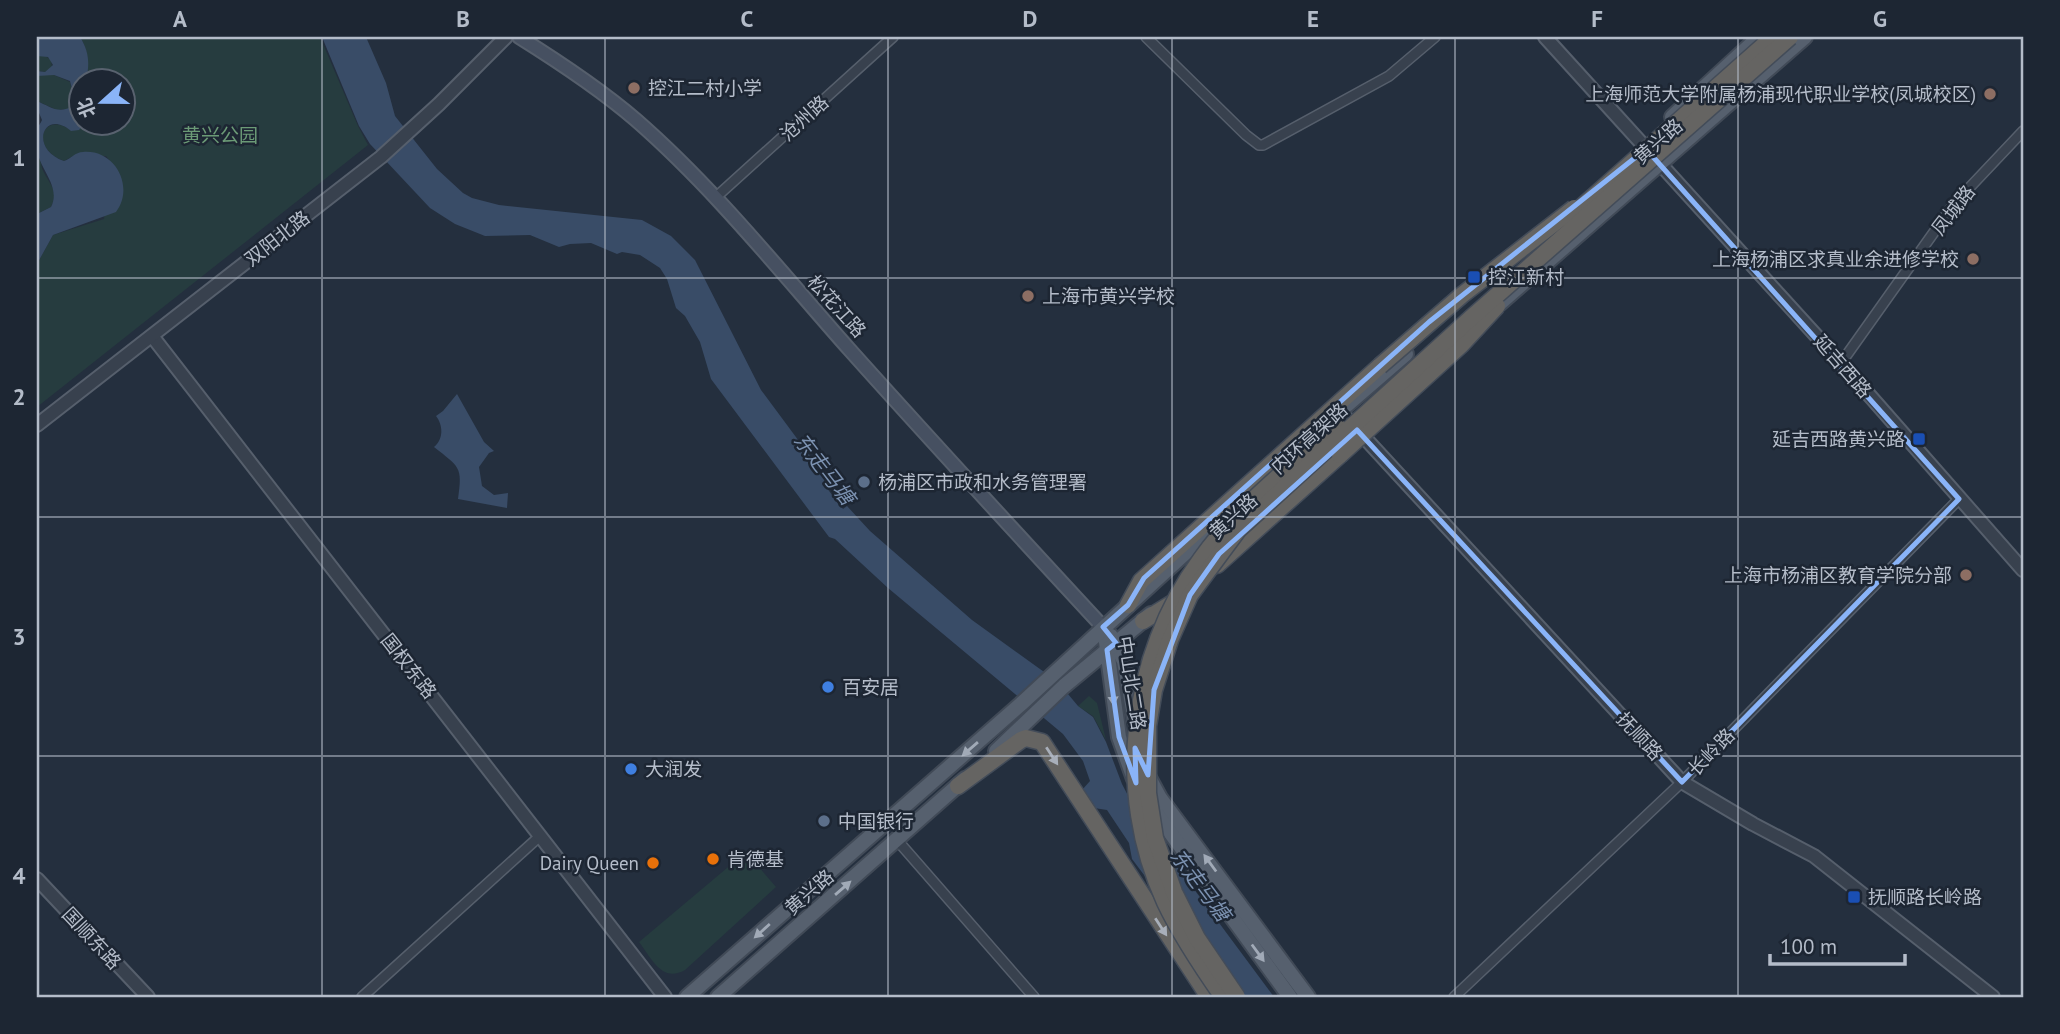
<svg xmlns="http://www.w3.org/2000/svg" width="2060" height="1034" font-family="'PT Sans','Noto Sans SC',sans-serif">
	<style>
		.green { fill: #263c3f }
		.water { fill: #394c67 }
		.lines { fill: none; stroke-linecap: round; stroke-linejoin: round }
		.minor-casing { stroke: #565f6c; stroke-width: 12 }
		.tertiary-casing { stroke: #565f6c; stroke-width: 16 }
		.secondary-casing { stroke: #565f6c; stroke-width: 16 }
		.primary-casing { stroke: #414a57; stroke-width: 18 }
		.trunk-casing { stroke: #434c59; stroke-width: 19 }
		.minor { stroke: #38414e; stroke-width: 9 }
		.tertiary { stroke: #38414e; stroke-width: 12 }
		.secondary { stroke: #465061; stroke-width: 12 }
		.primary { stroke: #56606e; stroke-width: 14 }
		.trunk { stroke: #656462; stroke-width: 16 }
		.trunk-bridge-casing { stroke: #434c59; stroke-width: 19; stroke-linecap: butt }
		.trunk-bridge { stroke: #656462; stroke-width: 16 }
		.oneway { fill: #a1aab7 }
		.oneway2 { fill: #a8afba }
		.marked { fill: none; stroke: #8ab4f8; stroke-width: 5; stroke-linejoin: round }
		.grid { fill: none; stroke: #b4bcc9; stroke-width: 2; stroke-opacity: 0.55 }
		.education-dot { fill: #8d6e63; stroke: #1d2633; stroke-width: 2.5 }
		.transit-dot { fill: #1a4fb4; stroke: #1d2633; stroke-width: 2.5 }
		.service-dot { fill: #5c6f8a; stroke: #1d2633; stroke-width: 2.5 }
		.shop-dot { fill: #3f7fe0; stroke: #1d2633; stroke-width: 2.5 }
		.food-dot { fill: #e8710a; stroke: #1d2633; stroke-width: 2.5 }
		.labels { text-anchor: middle; stroke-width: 5; stroke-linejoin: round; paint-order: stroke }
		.poi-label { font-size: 19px; fill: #b4bcc9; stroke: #1d2633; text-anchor: start }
		.street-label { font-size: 19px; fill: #b4bcc9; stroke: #1d2633 }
		.park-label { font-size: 19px; fill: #6b9a76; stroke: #1d2633 }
		.water-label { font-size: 21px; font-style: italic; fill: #7c92b1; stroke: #1d2633 }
		.neatline { fill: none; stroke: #b4bcc9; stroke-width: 2.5 }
		.grid-label { font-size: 23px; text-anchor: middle; font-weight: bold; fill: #b4bcc9 }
	</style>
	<rect width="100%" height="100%" fill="#242f3e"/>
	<!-- green -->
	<g class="green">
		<path d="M80,37H320L358,126L368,145L37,407V264L53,235L104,219L110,161L106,156H73L64,161C28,148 43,109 72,131L84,123L122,122V80H86C90,65 88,50 80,37Z"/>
		<polygon points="44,55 51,60 52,67 45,72 37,71 37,56"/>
		<polygon points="46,74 54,75 70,82 74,100 68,109 57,110 37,101 37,76"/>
		<path d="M37,151C39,157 41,162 42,168C48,184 60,189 51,207L37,214Z"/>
		<polygon points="1089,696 1097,703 1106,740 1093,716 1078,706"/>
		<path d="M746,852L776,887L685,970C662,983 652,959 639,942Z"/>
	</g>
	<!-- water -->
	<g class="water">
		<path d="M37,37H80C89,51 90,64 86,80H80V122L84,124L79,130L71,131C44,108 28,148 64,161C71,159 75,152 83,152C115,149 135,187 116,212L53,235L37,264V214L51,207C61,187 41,171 37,151C36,146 35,133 37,129C38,126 41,123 42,120L37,108V101C49,106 58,114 71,107L74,97L70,81L54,75L37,76V71L45,72L53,65L48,57L37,56Z"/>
		<polygon points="322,37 366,37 386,83 395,116 437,169 463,193 472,198 499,205 642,220 671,236 695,260 761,390 830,483 826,487 843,509 847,506 870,531 972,620 1058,682 1078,706 1093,717 1106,742 1122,784 1136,811 1274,997 1236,997 1132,859 1129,843 1107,810 1094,808 1082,790 1090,781 1083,761 1063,734 888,588 835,539 829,537 711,379 700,342 685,316 676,308 667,279 660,268 640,255 622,252 617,254 591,243 570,244 559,247 530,235 485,236 455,224 430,208 370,144 359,126"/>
		<path d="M457,394L484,442L494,451L489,453L479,467L482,486L494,495L508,493L507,508L458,499C463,466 459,467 434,447C444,439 443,425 436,416L443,411Z"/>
	</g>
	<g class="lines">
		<!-- minor casing -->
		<g class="minor-casing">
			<g id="minor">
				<polyline points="1146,37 1246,135 1259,145 1263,145 1389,76 1435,37"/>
				<polyline points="715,198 893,37"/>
				<polyline points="1841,363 1954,204 2023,131"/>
				<polyline points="897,840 1034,997"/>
				<polyline points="362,997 540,836"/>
				<polyline points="1454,997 1682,782 1959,499"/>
			</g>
		</g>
		<!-- tertiary casing -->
		<g class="tertiary-casing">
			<g id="tertiary">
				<polyline points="1545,37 1841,363 2023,570"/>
				<polyline points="152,336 665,997"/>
				<polyline points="1340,411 1682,782 1753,824 1814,856 1993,997"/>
				<polyline points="37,425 381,157 439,104 506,37"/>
				<polyline points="37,879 148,997"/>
			</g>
		</g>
		<!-- secondary casing -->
		<g class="secondary-casing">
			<path id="secondary" d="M519,37C559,62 600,89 636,120C714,188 780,271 849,349C933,443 1018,535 1103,627"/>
		</g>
		<!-- primary casing -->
		<g class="primary-casing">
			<g id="primary">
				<polyline points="1672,117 1759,37"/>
				<polyline points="1490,312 1805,37"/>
				<polyline points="1347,405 1406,354"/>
				<polyline points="1111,636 1124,661 1135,720"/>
				<polyline points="1106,642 1119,737 1134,779"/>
				<polyline points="996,751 1064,686 1151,614"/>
				<polyline points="1147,774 1160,798 1308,997"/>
				<polyline points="1148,802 1290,997"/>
				<polyline points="687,997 1021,704 1244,499"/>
				<polyline points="718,997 965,779"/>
			</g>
		</g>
		<!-- trunk casing -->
		<g class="trunk-casing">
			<g id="trunk">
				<polyline points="1217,565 1340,455"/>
				<polyline points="1128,605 1141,581 1380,366"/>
				<polyline points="1143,621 1179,599"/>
				<polyline points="958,786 1021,740 1026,738 1042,742 1209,997"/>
			</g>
		</g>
		<!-- minor -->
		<use href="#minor" class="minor"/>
		<!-- tertiary -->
		<use href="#tertiary" class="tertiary"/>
		<!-- secondary -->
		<use href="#secondary" class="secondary"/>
		<!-- primary -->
		<use href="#primary" class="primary"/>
		<!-- trunk -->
		<use href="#trunk" class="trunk"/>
		<!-- trunk-bridge casing -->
		<g class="trunk-bridge-casing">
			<g id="trunk-bridge">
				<polyline points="1568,219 1773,37"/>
				<polyline points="1380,366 1462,295 1574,208"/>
				<polyline points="1340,455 1461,345 1497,306"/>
				<path d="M1223,997C1202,967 1181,936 1165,902C1114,792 1130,656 1201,559C1238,507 1290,467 1337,425"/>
				<polyline points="1237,997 1197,938 1174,892 1155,838 1148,793 1148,726 1154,690 1170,640 1190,595 1238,530 1471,318 1790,37"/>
			</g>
		</g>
		<!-- trunk-bridge -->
		<use href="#trunk-bridge" class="trunk-bridge"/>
	</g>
	<!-- one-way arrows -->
	<defs><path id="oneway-solid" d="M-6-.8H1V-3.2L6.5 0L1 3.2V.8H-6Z" transform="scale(1.75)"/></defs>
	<g class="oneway">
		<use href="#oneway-solid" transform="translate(1113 695) rotate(86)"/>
		<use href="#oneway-solid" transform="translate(970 749) rotate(139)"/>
		<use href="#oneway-solid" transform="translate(1210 863) rotate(-126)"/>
		<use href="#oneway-solid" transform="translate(843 888) rotate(-41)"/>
		<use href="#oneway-solid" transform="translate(762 931) rotate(138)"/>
		<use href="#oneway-solid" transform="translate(1258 953) rotate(54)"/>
	</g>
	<g class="oneway2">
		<use href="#oneway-solid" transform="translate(1052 756) rotate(57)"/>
		<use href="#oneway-solid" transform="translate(1161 927) rotate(57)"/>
	</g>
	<!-- marked area -->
	<path class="marked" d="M1646,149L1959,499L1682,782L1357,430L1219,554L1190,595L1154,690L1148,775L1135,748L1136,783L1119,737L1107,650L1116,643L1103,627L1128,605L1144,578L1429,322Z"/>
	<!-- grid -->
	<path class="grid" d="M322,37V997M605,37V997M888,37V997M1172,37V997M1455,37V997M1738,37V997M37,278H2023M37,517H2023M37,756H2023"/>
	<!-- markers -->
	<g class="education-dot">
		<circle cx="634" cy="88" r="7"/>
		<circle cx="1990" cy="94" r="7"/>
		<circle cx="1973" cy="259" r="7"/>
		<circle cx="1028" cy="296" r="7"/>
		<circle cx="1966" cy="575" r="7"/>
	</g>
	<g class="transit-dot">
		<rect x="1467" y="270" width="14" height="14" rx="3.5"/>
		<rect x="1912" y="432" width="14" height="14" rx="3.5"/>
		<rect x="1847" y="890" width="14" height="14" rx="3.5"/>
	</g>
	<g class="service-dot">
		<circle cx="864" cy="482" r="7"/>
		<circle cx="824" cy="821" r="7"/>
	</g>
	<g class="shop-dot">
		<circle cx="828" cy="687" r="7"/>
		<circle cx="631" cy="769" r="7"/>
	</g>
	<g class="food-dot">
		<circle cx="713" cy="859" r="7"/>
		<circle cx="653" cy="863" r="7"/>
	</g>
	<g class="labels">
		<!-- poi labels -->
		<g class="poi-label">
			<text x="648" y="95">控江二村小学</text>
			<text x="1976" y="101" text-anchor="end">上海师范大学附属杨浦现代职业学校(凤城校区)</text>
			<text x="1959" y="266" text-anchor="end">上海杨浦区求真业余进修学校</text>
			<text x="1488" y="284">控江新村</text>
			<text x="1042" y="303">上海市黄兴学校</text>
			<text x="1905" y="446" text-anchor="end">延吉西路黄兴路</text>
			<text x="878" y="489">杨浦区市政和水务管理署</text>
			<text x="1952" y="582" text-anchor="end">上海市杨浦区教育学院分部</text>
			<text x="842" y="694">百安居</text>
			<text x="645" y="776">大润发</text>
			<text x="838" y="828">中国银行</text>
			<text x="727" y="866">肯德基</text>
			<text x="639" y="870" text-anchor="end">Dairy Queen</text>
			<text x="1868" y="904">抚顺路长岭路</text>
		</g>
		<!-- street labels -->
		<g class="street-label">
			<text transform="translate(804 118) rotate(-42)" y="7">沧州路</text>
			<text transform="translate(1658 141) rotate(-41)" y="7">黄兴路</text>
			<text transform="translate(1953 210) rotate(-52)" y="7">凤城路</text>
			<text transform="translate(277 238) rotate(-38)" y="7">双阳北路</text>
			<text transform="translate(837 306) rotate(48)" y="7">松花江路</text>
			<text transform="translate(1843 366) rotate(49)" y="7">延吉西路</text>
			<text transform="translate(1309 438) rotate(-42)" y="7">内环高架路</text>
			<text transform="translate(1233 516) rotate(-42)" y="7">黄兴路</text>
			<text transform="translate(409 666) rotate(52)" y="7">国权东路</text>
			<text transform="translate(1132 683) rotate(81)" y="7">中山北二路</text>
			<text transform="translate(1640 736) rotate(47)" y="7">抚顺路</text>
			<text transform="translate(1711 752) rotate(-46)" y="7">长岭路</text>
			<text transform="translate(809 892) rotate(-41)" y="7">黄兴路</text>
			<text transform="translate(92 938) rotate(47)" y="7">国顺东路</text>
		</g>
		<!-- park labels -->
		<g class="park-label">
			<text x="220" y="142">黄兴公园</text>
		</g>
		<!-- water labels -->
		<g class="water-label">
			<text transform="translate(824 469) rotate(52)" y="7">东走马塘</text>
			<text transform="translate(1200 885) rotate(53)" y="7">东走马塘</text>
		</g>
	</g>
	<!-- border -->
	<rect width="2060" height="1034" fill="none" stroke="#1d2633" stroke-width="77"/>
	<!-- north arrow -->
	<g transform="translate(102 102) rotate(249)"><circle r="33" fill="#1d2633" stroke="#59626f" stroke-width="2"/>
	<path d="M0-5L12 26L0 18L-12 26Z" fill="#8ab4f8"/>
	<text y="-10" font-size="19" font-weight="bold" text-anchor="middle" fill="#b4bcc9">北</text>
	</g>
	<!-- scale -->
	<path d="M1770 954v10h135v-10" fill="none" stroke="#b4bcc9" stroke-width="3.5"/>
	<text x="1780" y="954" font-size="21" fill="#b4bcc9" stroke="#1d2633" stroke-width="5" paint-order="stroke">100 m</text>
	<rect x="38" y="38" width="1984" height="958" class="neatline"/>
	<g class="grid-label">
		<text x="180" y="27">A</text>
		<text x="463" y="27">B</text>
		<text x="747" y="27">C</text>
		<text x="1030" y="27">D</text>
		<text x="1313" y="27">E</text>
		<text x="1597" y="27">F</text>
		<text x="1880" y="27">G</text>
		<text x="19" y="166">1</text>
		<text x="19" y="405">2</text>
		<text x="19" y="645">3</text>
		<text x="19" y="884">4</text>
	</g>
</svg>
